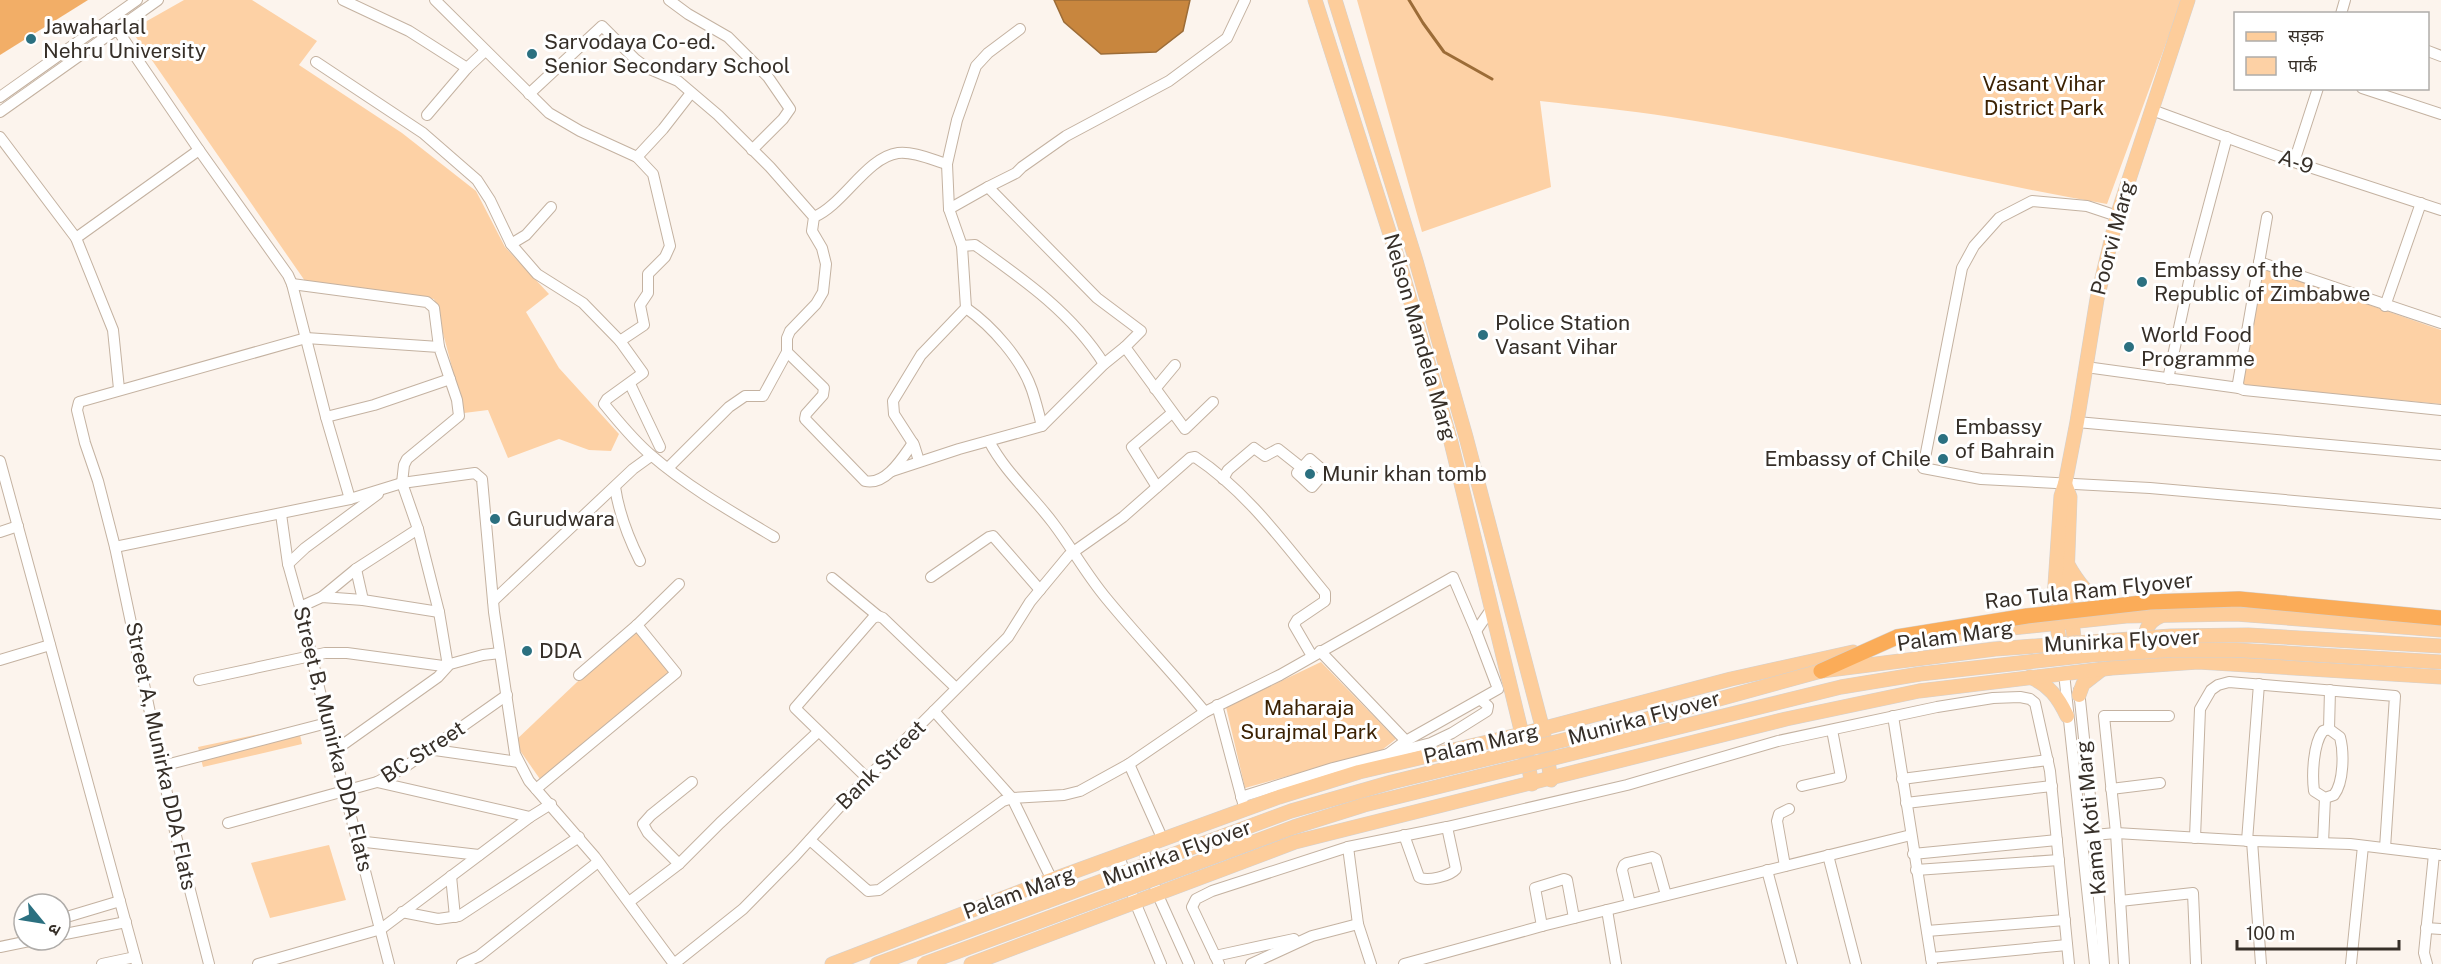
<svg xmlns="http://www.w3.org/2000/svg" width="2441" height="964" font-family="'Public Sans','Noto Sans Devanagari',sans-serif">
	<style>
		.green { fill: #fdd1a5 }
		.forest { fill: #f2ae67 }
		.water { fill: #c8863e; stroke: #9c6c37; stroke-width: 1.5 }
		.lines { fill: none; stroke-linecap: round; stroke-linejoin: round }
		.stream { stroke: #9c6c37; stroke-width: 3 }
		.minor-casing { stroke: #c4b2a1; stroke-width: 12 }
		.major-casing { stroke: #d3d1d0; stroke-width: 15 }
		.minor { stroke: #fff; stroke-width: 10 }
		.major { stroke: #fdcd9b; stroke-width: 14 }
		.major-bridge-casing { stroke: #d3d1d0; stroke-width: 15; stroke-linecap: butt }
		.highway-bridge-casing { stroke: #d3d1d0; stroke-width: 16; stroke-linecap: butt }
		.major-bridge { stroke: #fdcd9b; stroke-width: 14 }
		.highway-bridge { stroke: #fbac58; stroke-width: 15 }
		.poi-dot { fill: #2b7080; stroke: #fff; stroke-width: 2 }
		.labels { text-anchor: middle; stroke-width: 6; stroke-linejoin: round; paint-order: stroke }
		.poi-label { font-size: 21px; fill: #362f28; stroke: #fff; text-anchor: start }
		.park-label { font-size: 21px; fill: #3c2203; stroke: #fff }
		.street-label { font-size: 21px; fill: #362f28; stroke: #fff }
	</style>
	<rect width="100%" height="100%" fill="#fcf4ed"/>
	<!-- green -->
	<g class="green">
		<polygon points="184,0 252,0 317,41 299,65 402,133 476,191 505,247 549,294 526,312 559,368 619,434 611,451 589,450 559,439 508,458 488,410 464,413 434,299 305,281 131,30"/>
		<path d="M1357,0H2182L2107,204C1961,179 1817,140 1671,117C1627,110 1583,106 1540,101L1551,187L1422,232Z"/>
		<polygon points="2263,268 2441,330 2441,404 2242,386"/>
		<polygon points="637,625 676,673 542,782 514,742"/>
		<polygon points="1321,662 1396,739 1382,750 1245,788 1226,707"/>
		<polygon points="298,726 302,744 203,767 198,747"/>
		<polygon points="329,845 346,900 270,918 251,863"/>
	</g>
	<!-- forest -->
	<polygon class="forest" points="0,0 88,0 0,55"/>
	<!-- water -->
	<polygon class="water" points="1054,0 1190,0 1183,31 1156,52 1101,54 1064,22"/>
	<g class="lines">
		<!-- stream -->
		<polyline class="stream" points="1409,0 1423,23 1444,52 1492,79"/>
		<!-- minor casing -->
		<g class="minor-casing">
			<g id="minor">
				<polyline points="343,0 409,31 467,68"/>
				<polyline points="435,0 549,113 580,131 637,157 663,129 691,93"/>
				<polyline points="669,0 688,14 728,37 768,77 790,109 783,119 752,150"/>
				<polyline points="2341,14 2345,0"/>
				<polyline points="110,19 199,150 288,275 292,284 326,417 350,499"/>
				<polyline points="2428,51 2441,56"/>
				<polyline points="316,62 423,133 477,180 490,200 511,244 537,274 583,303 620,341"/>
				<polyline points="2362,88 2441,114"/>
				<polyline points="529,94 602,26 635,59 647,68 678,81 718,115 770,167 814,217 812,231 822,248 826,264 823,292 816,304 790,331 787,338 787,352 763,396 745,396 729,407 668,468"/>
				<polyline points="0,97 137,0"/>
				<polyline points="2152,110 2294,162 2441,210"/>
				<polyline points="0,112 158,0"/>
				<polyline points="427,115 467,68 485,51"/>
				<polyline points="0,137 76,238 113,330 119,389"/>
				<path d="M637,157L653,174L670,246L665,257L648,274V293L640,305L644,325L620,341L643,373L607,399L604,404C619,422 633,440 651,455C688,487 732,512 774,537"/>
				<polyline points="2294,162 2318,88"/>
				<polyline points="949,209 988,187"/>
				<polyline points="2117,216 2087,206 2032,201 1999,218 1974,246 1962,268 1923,468 1981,479 2150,488 2441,514"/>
				<path d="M814,217C843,205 867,157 898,153C913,151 933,160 947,164"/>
				<polyline points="2267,217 2238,383 2239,388 2244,390 2441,410"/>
				<polyline points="76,238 199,150"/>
				<polyline points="511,244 526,235 551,207"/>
				<path d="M962,246L975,245C1023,279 1072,313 1104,364"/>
				<polyline points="2259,262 2441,323"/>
				<polyline points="292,284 427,302 434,308 439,347"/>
				<polyline points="2385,306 2421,203"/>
				<path d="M966,308C992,326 1022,360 1032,390C1036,402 1039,414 1042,426"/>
				<path d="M787,352L824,388L823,395L806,414L805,419L865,481C886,486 903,457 913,443"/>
				<polyline points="2086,367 2239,388"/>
				<polyline points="2168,379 2191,272 2227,137"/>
				<polyline points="630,384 660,447"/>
				<polyline points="1155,389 1175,365"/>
				<polyline points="1213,402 1185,429 1125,347 1141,331 1097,298 988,187 1016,173 1022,167 1066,136 1169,81 1227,38 1245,0"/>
				<polyline points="326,417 374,405 450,379"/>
				<polyline points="2077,422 2441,455"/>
				<path d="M989,441C1005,472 1032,495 1053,523C1072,548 1086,574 1106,598C1138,637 1173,673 1205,712"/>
				<polygon points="1310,459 1325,472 1312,487 1297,473"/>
				<polyline points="0,461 137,964"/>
				<polyline points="919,461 914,445 894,414 893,401 921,355 966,308 962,246 949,209 947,164 957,120 976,66 988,53 1020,29"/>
				<polyline points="892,471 959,449 1042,426 1104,364 1125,347"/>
				<polyline points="1223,479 1228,470 1254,448 1265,456 1278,449 1302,468"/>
				<path d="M615,487C619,514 628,537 640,561"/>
				<polyline points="1157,487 1132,447 1172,413"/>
				<polyline points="281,514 288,564 300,607 334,751 389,964"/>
				<polyline points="0,532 18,526"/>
				<path d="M115,547L350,499L402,483L475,473L482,479L494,612L515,754L529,781L595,857L674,964L743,909L795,856L854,791L1008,637L1030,602L1069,555L1123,517L1190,458L1195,457C1248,492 1286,546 1325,593V601L1297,620L1294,625L1312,656"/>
				<polyline points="288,564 305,548 378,494"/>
				<polyline points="356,569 363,600"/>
				<polyline points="931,577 989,537 993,536 1040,590"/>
				<polyline points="832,578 878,616 883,618 956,688"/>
				<polyline points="322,597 356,569 418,529"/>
				<polyline points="493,601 633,469 651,456"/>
				<polyline points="300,607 322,597 363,600 439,612"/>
				<polyline points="1476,631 1492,608"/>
				<polyline points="1320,651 1406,741"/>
				<polyline points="0,660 50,645"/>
				<polyline points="2064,673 2095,964"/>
				<polyline points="579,675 637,625 679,584"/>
				<polyline points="199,680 325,653 347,653 443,666 483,655 500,653"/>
				<polyline points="2079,690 2094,835 2104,964"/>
				<polyline points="1217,705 1243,803"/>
				<polyline points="934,711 1012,798 1052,880"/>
				<polyline points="1893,716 1932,964"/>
				<polyline points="2329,729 2330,690"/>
				<polyline points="428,749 518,762"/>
				<polyline points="1129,764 1163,840"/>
				<polyline points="162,766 327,723"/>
				<polyline points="867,778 795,708 873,618 878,616"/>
				<polyline points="1902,779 2048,760"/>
				<polyline points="377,782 530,817"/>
				<polyline points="1802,786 1841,777 1832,730"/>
				<polyline points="536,789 676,673 637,625"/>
				<polyline points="2111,789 2160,783"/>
				<polyline points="1241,797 1333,768 1431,743 1452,733 1487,711 1488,706 1481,700"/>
				<polyline points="1906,803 2052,786"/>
				<polyline points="228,823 377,782 402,769 507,695"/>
				<path d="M1404,835L1419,877C1427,882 1450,876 1456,869L1447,827"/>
				<polyline points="2082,836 2116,833 2252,841 2261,964"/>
				<polyline points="2195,838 2200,709 2211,690 2218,685 2229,682 2395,696 2385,848"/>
				<polyline points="810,840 868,891 879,890 1003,801 1012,798 1064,795 1080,791 1129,764 1205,712 1280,675 1453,577 1476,631 1498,689 1404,742 1388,754"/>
				<polyline points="357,841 479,855"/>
				<polyline points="2247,841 2259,684"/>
				<polyline points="2252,841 2350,844 2441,855"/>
				<path d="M2323,843L2325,798L2314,791C2312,775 2313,744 2323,731L2329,729L2340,737C2344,752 2344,782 2334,795L2325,798"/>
				<polyline points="1348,847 1358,924 1371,964"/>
				<polyline points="1143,848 1157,893 1189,964"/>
				<polyline points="1913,854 2057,840"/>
				<polyline points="1828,855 1856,964"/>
				<polyline points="1119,856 1135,902 1161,964"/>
				<polyline points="679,864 648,833 643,824 651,815 692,782"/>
				<polyline points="1785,866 1777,821 1779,814 1789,809"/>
				<polyline points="1767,870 1792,964"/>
				<polyline points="1916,870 2059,860"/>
				<polyline points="451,876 455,917"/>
				<polyline points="2120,901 2193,893 2196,964"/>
				<polyline points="629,902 679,864 720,823 818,732"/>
				<polyline points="1630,904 1622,870 1624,865 1627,863 1652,857 1656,859 1666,895"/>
				<polyline points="1607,910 1616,964"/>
				<polyline points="402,912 438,919 459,916 579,837"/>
				<polyline points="60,919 120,901"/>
				<polyline points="1542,926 1535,888 1564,879 1567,880 1574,918"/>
				<polyline points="2426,928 2441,929"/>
				<polyline points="1927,931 2065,920"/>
				<polyline points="60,935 126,922"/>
				<polyline points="0,947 34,940"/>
				<polyline points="1215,956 1294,939"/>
				<polyline points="1931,958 2067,945"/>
				<polyline points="102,964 135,957"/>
				<polyline points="209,964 176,836 115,547 98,481 85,443 77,410 79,402 306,338 439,347 457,400 459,416 407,459 404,465 402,483 418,529 439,612 448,666 438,677 334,751"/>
				<polyline points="258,964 381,929 530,817 551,804"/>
				<polyline points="462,964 479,956 598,862"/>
				<polyline points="1219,964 1192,907 1196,899 1212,891 1348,847 1447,827 1627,785 1778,741 1937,707 1993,698 2020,697 2030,699 2035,703 2050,771 2069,964"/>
				<polyline points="1251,964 1312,936 1358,924"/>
				<polyline points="1404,964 1542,926 1911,835"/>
				<polyline points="2124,964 2116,833 2104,716 2169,716"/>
				<polyline points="2351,964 2363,846"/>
				<polyline points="2427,964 2424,953 2434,854"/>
			</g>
		</g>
		<!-- major casing -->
		<g class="major-casing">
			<g id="major">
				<polyline points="1315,0 1403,275 1451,442 1522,734 1532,784"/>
				<polyline points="1335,0 1416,261 1466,437 1543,730 1551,780"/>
				<polyline points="2065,484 2070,497 2067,578 2076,655"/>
				<path d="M2067,563C2078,583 2090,598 2110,609"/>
				<polyline points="1954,634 2126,616 2236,614 2441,630"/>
				<polyline points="2061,655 2054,600 2061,496 2065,484 2077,422 2097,299 2117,216 2188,0"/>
				<path d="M2153,660L2146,652C2143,636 2145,622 2161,616"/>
				<path d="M2030,677C2049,685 2058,697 2067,716"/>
				<polyline points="2079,695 2083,684 2101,670"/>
				<polyline points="832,964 1040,884 1279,797 1359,772 1522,734 1731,679 1853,652"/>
				<polyline points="877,964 1045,902"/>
				<polyline points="971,964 1295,842 1786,719 1919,691 2112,668 2198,662 2441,677"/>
			</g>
		</g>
		<!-- minor -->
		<use href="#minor" class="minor"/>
		<!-- major -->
		<use href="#major" class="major"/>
		<!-- major-bridge casing -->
		<g class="major-bridge-casing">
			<g id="major-bridge">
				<polyline points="1045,902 1291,811 1392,782 1621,726 1821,671 1995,649 2171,636 2248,635 2441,646"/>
				<polyline points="924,964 1294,827 1364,805 1841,687 1920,674 2091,655 2172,650 2236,650 2441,662"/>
			</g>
		</g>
		<!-- highway-bridge casing -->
		<g class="highway-bridge-casing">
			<polyline id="highway-bridge" points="1821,671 1897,637 2027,616 2150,602 2239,599 2441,618"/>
		</g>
		<!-- major-bridge -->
		<use href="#major-bridge" class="major-bridge"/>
		<!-- highway-bridge -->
		<use href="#highway-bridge" class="highway-bridge"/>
	</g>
	<!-- markers -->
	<g class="poi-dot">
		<circle cx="31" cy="39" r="6"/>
		<circle cx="532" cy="54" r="6"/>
		<circle cx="2142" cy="282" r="6"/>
		<circle cx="1483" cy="335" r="6"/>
		<circle cx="2129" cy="347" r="6"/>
		<circle cx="1943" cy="439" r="6"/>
		<circle cx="1943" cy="459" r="6"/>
		<circle cx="1310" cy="474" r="6"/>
		<circle cx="495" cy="519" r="6"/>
		<circle cx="527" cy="651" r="6"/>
	</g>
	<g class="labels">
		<!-- poi labels -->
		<g class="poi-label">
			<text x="43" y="34">Jawaharlal<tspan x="43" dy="24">Nehru University</tspan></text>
			<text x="544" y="49">Sarvodaya Co-ed.<tspan x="544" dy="24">Senior Secondary School</tspan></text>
			<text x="2154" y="277">Embassy of the<tspan x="2154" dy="24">Republic of Zimbabwe</tspan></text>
			<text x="1495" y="330">Police Station<tspan x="1495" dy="24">Vasant Vihar</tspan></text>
			<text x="2141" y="342">World Food<tspan x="2141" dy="24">Programme</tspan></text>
			<text x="1955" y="434">Embassy<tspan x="1955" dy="24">of Bahrain</tspan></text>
			<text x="1931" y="466" text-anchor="end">Embassy of Chile</text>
			<text x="1322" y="481">Munir khan tomb</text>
			<text x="507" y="526">Gurudwara</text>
			<text x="539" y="658">DDA</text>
		</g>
		<!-- park labels -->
		<g class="park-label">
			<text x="2044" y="91">Vasant Vihar<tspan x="2044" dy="24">District Park</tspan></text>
			<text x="1309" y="715">Maharaja<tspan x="1309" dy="24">Surajmal Park</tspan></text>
		</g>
		<!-- street labels -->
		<g class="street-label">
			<text transform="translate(2296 162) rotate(19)" y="7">A-9</text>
			<text transform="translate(2113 238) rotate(-75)" y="7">Poorvi Marg</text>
			<text transform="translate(1420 337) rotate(74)" y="7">Nelson Mandela Marg</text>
			<text transform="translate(2089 591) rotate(-6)" y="7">Rao Tula Ram Flyover</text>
			<text transform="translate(1955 636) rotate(-8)" y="7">Palam Marg</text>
			<text transform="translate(2122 641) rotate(-3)" y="7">Munirka Flyover</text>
			<text transform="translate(1644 718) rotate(-15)" y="7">Munirka Flyover</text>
			<text transform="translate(333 739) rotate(76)" y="7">Street B, Munirka DDA Flats</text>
			<text transform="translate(1481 744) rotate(-13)" y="7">Palam Marg</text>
			<text transform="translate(423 752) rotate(-33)" y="7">BC Street</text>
			<text transform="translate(161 756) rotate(78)" y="7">Street A, Munirka DDA Flats</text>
			<text transform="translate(881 765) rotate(-45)" y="7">Bank Street</text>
			<text transform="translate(2091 818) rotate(-96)" y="7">Kama Koti Marg</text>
			<text transform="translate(1177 853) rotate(-20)" y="7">Munirka Flyover</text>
			<text transform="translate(1019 893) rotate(-20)" y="7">Palam Marg</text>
		</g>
	</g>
	<!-- legend -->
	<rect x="2234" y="12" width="195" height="78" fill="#ffffff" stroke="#afaca9" stroke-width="1.5"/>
	<rect x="2246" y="32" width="30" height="9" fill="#fdcd9b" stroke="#afaca9" stroke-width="1.5"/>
	<text x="2288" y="42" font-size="18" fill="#362f28">सड़क</text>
	<rect x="2246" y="57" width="30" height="18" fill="#fdd1a5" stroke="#afaca9" stroke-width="1.5"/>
	<text x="2288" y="72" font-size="18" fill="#362f28">पार्क</text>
	<!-- north arrow -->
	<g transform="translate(42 922) rotate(120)"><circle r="28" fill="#ffffff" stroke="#afaca9" stroke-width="1.5"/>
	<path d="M0-4.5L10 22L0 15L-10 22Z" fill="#2b7080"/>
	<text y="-9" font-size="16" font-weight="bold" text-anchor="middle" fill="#362f28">उ</text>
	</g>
	<!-- scale -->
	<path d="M2237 940v9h162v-9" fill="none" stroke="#362f28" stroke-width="3"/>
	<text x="2246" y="940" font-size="18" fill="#362f28" stroke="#ffffff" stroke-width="4.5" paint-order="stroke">100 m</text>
</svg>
